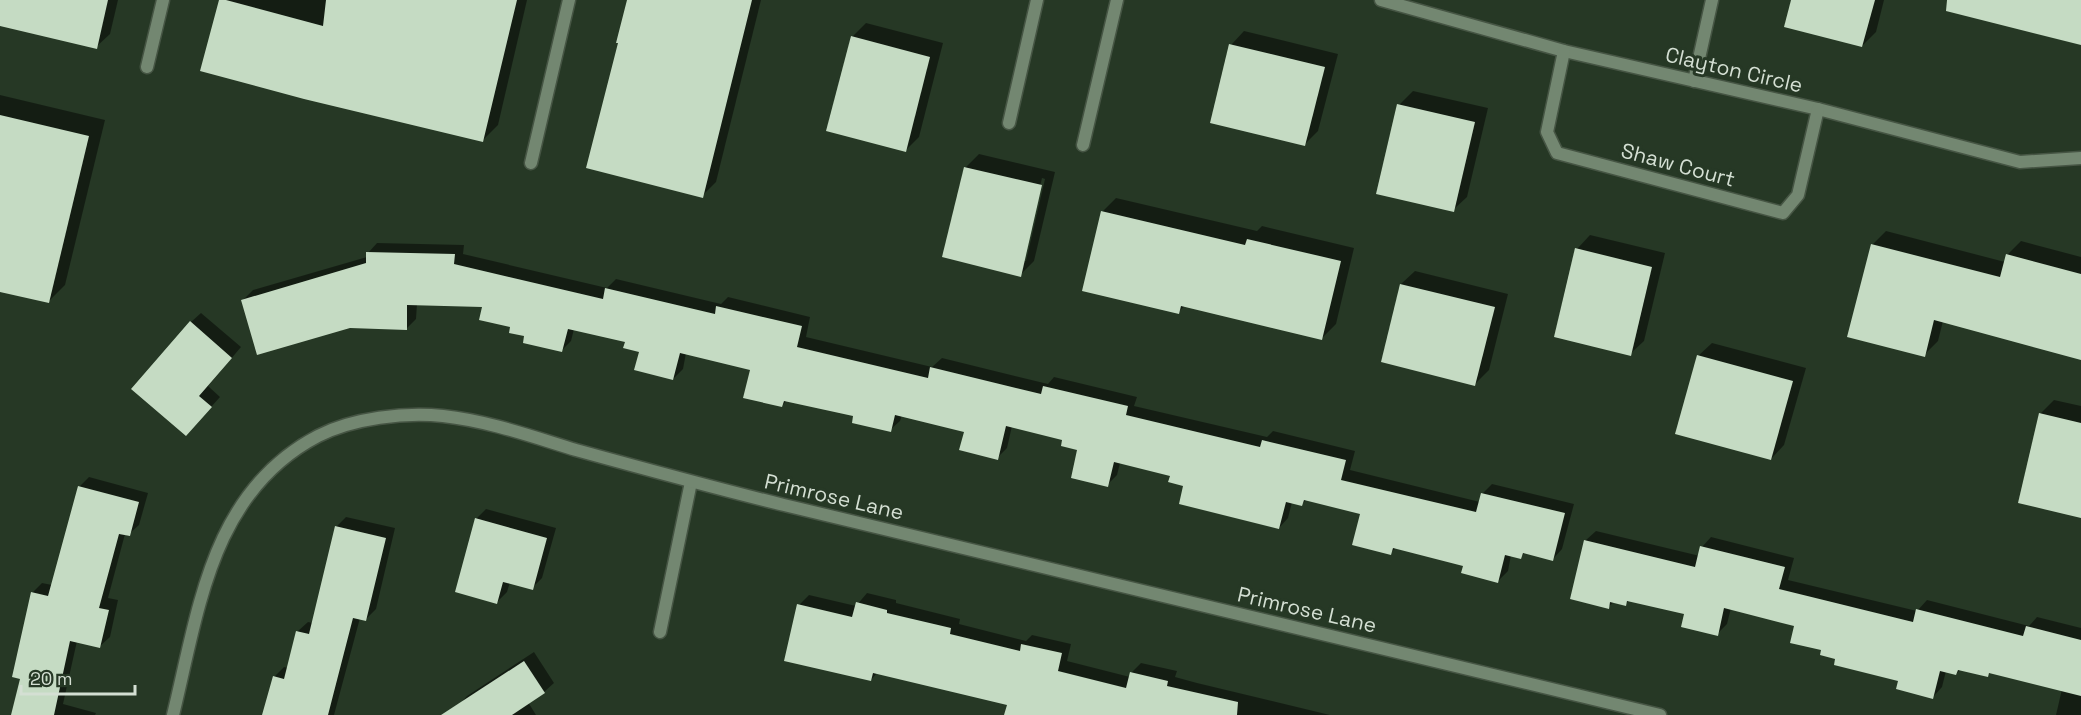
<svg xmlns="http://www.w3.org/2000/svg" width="2081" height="715" font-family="'Space Grotesk',sans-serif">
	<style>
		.shadow { fill: #0007; fill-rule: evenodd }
		.building { fill: #c5dbc3 }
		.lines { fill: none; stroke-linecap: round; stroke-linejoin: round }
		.lane-casing { stroke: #465544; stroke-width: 15 }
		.street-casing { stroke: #465544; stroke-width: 15 }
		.lane { stroke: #738771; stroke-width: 12 }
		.street { stroke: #738771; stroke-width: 12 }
		.labels { text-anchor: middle; stroke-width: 6; stroke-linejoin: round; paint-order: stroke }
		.street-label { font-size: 21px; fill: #d4dfd3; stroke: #263825 }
	</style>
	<rect width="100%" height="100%" fill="#263825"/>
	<!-- shadow -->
	<g class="shadow">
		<polygon points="0,0 118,0 110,34 96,47 0,25"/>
		<polygon points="221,0 527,0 498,125 483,140"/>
		<polygon points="628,0 761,0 716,182 702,196"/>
		<polygon points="1792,0 1884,0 1876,32 1862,46"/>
		<polygon points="866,23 943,43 919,137 906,150 852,37"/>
		<polygon points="1244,31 1338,54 1318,131 1305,144 1231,45"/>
		<polygon points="1413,91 1488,108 1467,197 1453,210 1399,105"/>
		<polygon points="0,95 105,120 65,285 48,302 0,290"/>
		<path d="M979,154L1055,172L1034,261L1020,275L965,168ZM1042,178L1045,179L1026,261H1023Z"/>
		<polygon points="1116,198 1257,231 1262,226 1354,248 1336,324 1322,338 1185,306 1178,312 1102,212"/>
		<polygon points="1886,231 2005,262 2007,255 2021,241 2081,257 2081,356 1943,321 1938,341 1924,355 1872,245"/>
		<polygon points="1590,235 1665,253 1644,341 1630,354 1577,249"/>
		<polygon points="377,243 464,245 463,254 607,288 616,279 721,304 728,297 810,317 806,337 932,367 942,358 1048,384 1054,377 1137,397 1134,406 1267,437 1273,431 1355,451 1350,470 1480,502 1482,494 1492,484 1574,504 1562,549 1553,559 1525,552 1521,557 1511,555 1508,571 1498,581 1465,565 1396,548 1390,553 1361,513 1307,499 1302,504 1292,502 1288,518 1279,528 1185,485 1171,475 1120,463 1117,475 1107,485 1079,449 1064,439 1012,426 1007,448 997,458 966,431 902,415 900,421 890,430 855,415 787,400 782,406 752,369 686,353 683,369 673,379 641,351 627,341 574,329 571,341 562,350 526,335 484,306 417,304 416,319 407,328 243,300 253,290 367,257 368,253"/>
		<polygon points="1415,271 1508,294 1489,370 1475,384 1382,361 1401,284"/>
		<polygon points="201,313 241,347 208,386 220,397 195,425 191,322"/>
		<polygon points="1712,343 1806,368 1784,445 1771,459 1698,356"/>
		<polygon points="2054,400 2081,406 2081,516 2040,414"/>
		<polygon points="89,477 148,493 139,525 129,534 125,534 108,598 118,600 110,637 100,646 77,641 63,704 96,713 95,715 12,715 22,678 32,593 42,583 52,585 79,487"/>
		<polygon points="486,509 556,528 542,578 532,588 510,582 507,592 497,602 476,519"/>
		<polygon points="346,517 395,528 376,609 366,619 360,618 334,715 268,715 274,677 284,667 288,668 298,631 308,622 313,623 336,527"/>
		<polygon points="1596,531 1700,556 1702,547 1711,537 1794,558 1788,580 1917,611 1927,600 2029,626 2037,617 2081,628 2081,715 2056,715 2062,689 1991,672 1987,675 1961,669 1956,674 1946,671 1942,687 1933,697 1900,680 1837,658 1823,649 1796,625 1731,608 1727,624 1717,634 1686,613 1630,600 1625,604 1614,602 1608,607 1572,598 1586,540"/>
		<polygon points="867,593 896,600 896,603 960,619 959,624 1026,641 1032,635 1071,644 1067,661 1130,677 1131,673 1141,663 1177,671 1175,677 1197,683 1330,715 1009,715 1008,704 877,673 871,680 799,605 809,595 856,606"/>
		<polygon points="534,652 554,683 544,692 528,702 536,715 463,715 458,706 467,696"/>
	</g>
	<!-- building -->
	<g class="building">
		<polygon points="0,0 108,0 97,49 0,26"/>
		<polygon points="219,0 226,0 323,26 326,0 517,0 483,142 304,99 200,71"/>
		<polygon points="627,0 752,0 703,198 586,168 618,43 616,43"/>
		<polygon points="1791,0 1875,0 1862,47 1784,27"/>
		<polygon points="1947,0 2081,0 2081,45 1946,11"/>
		<polygon points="851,36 930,57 906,152 826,131"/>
		<polygon points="1229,44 1325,67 1305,146 1210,123"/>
		<polygon points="1397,104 1475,122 1454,212 1376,194"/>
		<polygon points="0,115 89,136 49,303 0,292"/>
		<polygon points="964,167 1042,185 1021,277 942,257"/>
		<polygon points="1101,211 1245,245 1247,239 1341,261 1322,340 1181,306 1179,314 1082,291"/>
		<polygon points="1871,244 2000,277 2006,254 2081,274 2081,360 1934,320 1925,357 1847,337"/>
		<polygon points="1575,248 1652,267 1631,356 1554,337"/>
		<polygon points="366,252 455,254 454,264 603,299 605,288 715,314 716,306 802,326 797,347 928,378 930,367 1041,394 1043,386 1128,406 1126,415 1260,447 1262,440 1346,460 1341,480 1476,512 1481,493 1565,513 1553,561 1523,553 1521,559 1505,555 1498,583 1461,573 1463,566 1393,548 1391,555 1352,545 1360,514 1304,500 1302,506 1286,502 1279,529 1179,504 1183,486 1168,482 1170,476 1114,462 1108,487 1071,478 1077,450 1061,446 1062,440 1006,426 998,460 959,450 964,432 895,415 891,432 852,423 853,416 784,401 782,407 743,398 750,370 680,353 673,380 634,370 639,352 623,348 625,342 568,329 562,352 523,343 524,336 509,333 510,327 479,320 482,307 407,305 407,330 350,328 257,355 241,300 366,263"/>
		<polygon points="1400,284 1495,307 1475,386 1381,362"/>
		<polygon points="190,321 232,358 199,396 212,407 186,436 131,389"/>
		<polygon points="1697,355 1793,381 1771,460 1675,434"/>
		<polygon points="2039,413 2081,423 2081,518 2018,503"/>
		<polygon points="78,486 139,502 130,536 119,534 99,608 109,610 100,648 70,641 54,715 11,715 20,679 12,677 31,592 48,596"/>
		<polygon points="475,518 547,538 533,590 503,582 497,604 455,592"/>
		<polygon points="335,526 386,538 366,621 353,618 328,715 262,715 273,676 284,679 296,631 309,634"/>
		<polygon points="1584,540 1695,567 1700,546 1785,567 1779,589 1913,622 1916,609 2023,636 2026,626 2081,640 2081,696 1989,673 1988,677 1958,670 1956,675 1940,671 1933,699 1896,689 1898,681 1834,665 1835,659 1820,655 1821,650 1790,643 1794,626 1724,608 1718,636 1681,627 1684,614 1627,601 1626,606 1610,602 1609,609 1570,599"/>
		<polygon points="856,602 887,610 887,613 951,628 950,634 1020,651 1021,644 1062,653 1058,671 1126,688 1130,672 1168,681 1167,686 1238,702 1237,715 1004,715 1007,705 873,673 871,681 784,661 797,604 852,617"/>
		<polygon points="524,661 545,693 512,715 441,715"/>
	</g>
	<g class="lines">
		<!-- lane casing -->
		<g class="lane-casing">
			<g id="lane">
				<polyline points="1009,123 1037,0"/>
				<polyline points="1083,145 1117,0"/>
			</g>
		</g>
		<!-- street casing -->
		<g class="street-casing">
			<g id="street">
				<polyline points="1381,0 1564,51 1818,109 2020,162 2081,158"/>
				<polyline points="1564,51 1547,132 1557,153 1783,213 1798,195 1818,109"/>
				<polyline points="147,67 163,0"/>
				<polyline points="1694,81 1712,0"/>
				<polyline points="531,163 569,0"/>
				<polyline points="660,632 691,482"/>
				<path d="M173,715C199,609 211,492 318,436C353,418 405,412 443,416C489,421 533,437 576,450C645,469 714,488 784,505C1076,575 1368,645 1660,715"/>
			</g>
		</g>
		<!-- lane -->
		<use href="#lane" class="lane"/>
		<!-- street -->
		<use href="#street" class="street"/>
	</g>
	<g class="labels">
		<!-- street labels -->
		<g class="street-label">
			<text transform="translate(1734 70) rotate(13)" y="7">Clayton Circle</text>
			<text transform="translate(1678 165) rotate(15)" y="7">Shaw Court</text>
			<text transform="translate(834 497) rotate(13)" y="7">Primrose Lane</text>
			<text transform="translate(1307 610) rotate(13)" y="7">Primrose Lane</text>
		</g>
	</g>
	<!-- scale -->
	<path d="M21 685v9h114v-9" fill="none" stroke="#d4dfd3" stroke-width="3"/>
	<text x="30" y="685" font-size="18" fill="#d4dfd3" stroke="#263825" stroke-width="4.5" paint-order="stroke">20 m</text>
</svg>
